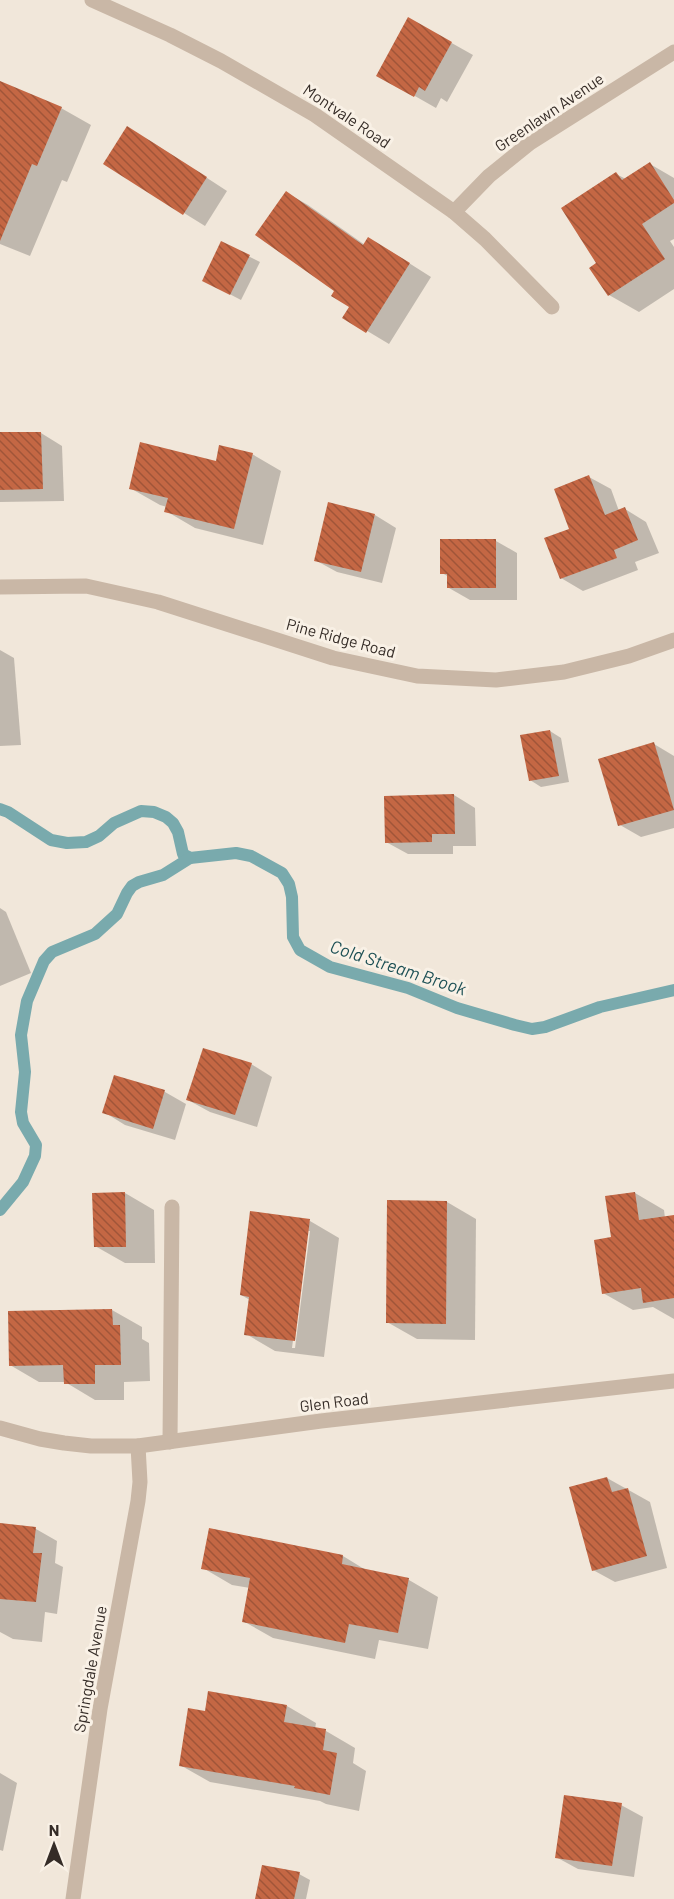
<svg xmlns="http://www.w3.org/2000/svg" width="674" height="1899" font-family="Barlow,sans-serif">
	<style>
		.shadow { fill: #0003; fill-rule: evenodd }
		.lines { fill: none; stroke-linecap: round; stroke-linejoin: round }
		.stream { stroke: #79aaad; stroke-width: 12 }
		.building { fill: url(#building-back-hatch) }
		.service { stroke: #c9b7a6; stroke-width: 15 }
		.minor { stroke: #c9b7a6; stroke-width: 15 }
		.tertiary { stroke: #c9b7a6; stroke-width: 15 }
		.labels { text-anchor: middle; stroke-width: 6; stroke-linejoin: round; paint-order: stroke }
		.street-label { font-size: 16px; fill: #352c27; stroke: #f9f1e6 }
		.water-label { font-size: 18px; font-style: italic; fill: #1d5055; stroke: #f9f1e6 }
	</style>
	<defs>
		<pattern id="building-back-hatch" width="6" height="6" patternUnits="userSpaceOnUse" patternTransform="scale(1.5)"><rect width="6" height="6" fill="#c46744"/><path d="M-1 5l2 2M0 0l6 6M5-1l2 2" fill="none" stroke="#a05539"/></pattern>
	</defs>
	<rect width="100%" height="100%" fill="#f1e7da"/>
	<!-- shadow -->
	<g class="shadow">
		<polygon points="409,19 473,55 447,102 441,98 436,108 378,75"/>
		<polygon points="0,83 61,108 91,125 67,182 62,180 30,256 0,244"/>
		<polygon points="149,140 227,191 205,226 184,213"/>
		<polygon points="650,164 674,178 674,239 670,241 674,247 674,289 639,312 609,295 616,174 626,179"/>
		<polygon points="287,193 308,205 365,245 390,251 431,277 389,344 344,317 351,306 337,291"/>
		<polygon points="222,243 260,262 241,300 214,286"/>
		<polygon points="41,433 62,446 64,501 0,502 0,434"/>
		<polygon points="252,454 281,471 263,545 195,528 166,511 167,507 160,505 130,488"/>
		<polygon points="589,477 611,489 619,511 625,509 646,522 659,553 635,562 638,570 583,591 561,578 571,530"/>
		<polygon points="375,515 396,528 382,583 337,572 315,560"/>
		<polygon points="496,541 517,553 517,600 470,600 449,588 449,577 442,573"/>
		<polygon points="0,650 14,658 21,745 0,746"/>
		<polygon points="550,731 561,738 569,782 541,787 530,780"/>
		<polygon points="654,744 674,756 674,828 641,837 620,825"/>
		<polygon points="454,795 475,808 476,846 453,846 453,854 408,854 386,842"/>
		<polygon points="0,908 6,912 31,973 0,986"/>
		<polygon points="251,1064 272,1077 257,1127 210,1112 188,1100"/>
		<polygon points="115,1077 165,1092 186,1104 175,1140 125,1125 104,1112"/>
		<polygon points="125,1193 154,1210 155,1263 125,1263 95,1246"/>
		<polygon points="635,1193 664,1210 665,1218 674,1216 674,1319 653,1307 633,1310 603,1293 612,1238"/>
		<polygon points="447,1202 476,1219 475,1340 417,1339 387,1322"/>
		<path d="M310,1221L339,1238L324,1357L275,1351L246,1334L250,1300L241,1295ZM307,1231H310L295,1348H292Z"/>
		<polygon points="112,1310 142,1327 142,1339 149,1343 150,1381 124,1382 124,1400 95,1400 65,1382 39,1382 10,1365"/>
		<polygon points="607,1478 650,1502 667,1568 615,1582 593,1570"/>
		<polygon points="0,1524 36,1529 57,1541 55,1563 63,1567 57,1614 45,1612 42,1642 13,1639 0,1632"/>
		<polygon points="343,1556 369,1572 409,1580 438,1597 428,1649 379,1640 375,1659 273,1638 243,1621 250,1588 232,1585 203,1568"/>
		<polygon points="287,1706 316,1723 315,1729 326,1731 355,1748 353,1763 366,1771 359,1811 326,1804 320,1801 210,1782 180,1765 206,1712"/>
		<polygon points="0,1773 17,1783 3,1851 0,1850"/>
		<polygon points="621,1805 643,1817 634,1877 578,1869 556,1857"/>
		<polygon points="299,1874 310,1880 306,1899 259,1899"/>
	</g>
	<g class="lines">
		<!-- stream -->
		<g class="stream">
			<polyline points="0,809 8,812 51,840 67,843 86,842 99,836 114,823 141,811 154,812 166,817 173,823 178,832 183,854 190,858 236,853 251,856 282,873 289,884 292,897 293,937 300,950 330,967 408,988 457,1008 515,1025 532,1029 545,1027 600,1007 674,990"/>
			<polyline points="0,1210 23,1182 35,1156 36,1145 23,1123 21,1112 25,1072 21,1035 27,1001 44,961 52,952 95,934 117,914 127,893 132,886 139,882 163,875 190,858"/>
		</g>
	</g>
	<!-- building -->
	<g class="building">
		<polygon points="408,17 452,42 425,91 419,87 414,97 376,76"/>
		<polygon points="0,81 62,107 37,166 32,164 0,241"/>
		<polygon points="127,126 207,177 183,215 103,164"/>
		<polygon points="650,162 674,200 674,203 642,224 665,259 608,296 589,268 596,263 561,208 616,172 622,180"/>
		<polygon points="286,191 363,245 368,237 410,263 366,333 342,318 349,307 331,296 334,291 255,235"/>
		<polygon points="221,241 250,255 230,295 202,281"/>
		<polygon points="0,432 41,432 43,489 0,490"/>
		<polygon points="140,442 216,461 219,445 253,453 234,529 164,512 168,498 129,489"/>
		<polygon points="589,475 605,515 625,507 638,540 614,550 617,558 560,579 544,538 569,529 554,489"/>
		<polygon points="328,502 375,514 361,572 314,561"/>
		<polygon points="440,539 496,539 496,588 447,588 447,574 440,574"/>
		<polygon points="550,730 559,776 529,781 520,735"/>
		<polygon points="654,742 674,810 618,826 598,759"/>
		<polygon points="454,794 455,834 432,834 432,842 385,843 384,796"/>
		<polygon points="203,1048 252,1063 235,1115 186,1100"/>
		<polygon points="114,1075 165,1090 153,1129 102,1113"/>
		<polygon points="125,1192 126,1247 94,1247 92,1193"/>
		<polygon points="635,1192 639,1220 674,1215 674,1298 643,1303 641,1288 602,1294 594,1240 611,1237 605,1196"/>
		<polygon points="387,1200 447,1201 446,1324 386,1323"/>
		<polygon points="250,1211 310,1219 295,1341 244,1335 249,1297 240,1295"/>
		<polygon points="112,1309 113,1325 120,1325 121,1365 95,1365 95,1384 64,1384 63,1365 9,1366 8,1311"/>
		<polygon points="607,1477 612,1492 628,1488 647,1556 592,1571 569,1487"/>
		<polygon points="0,1523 36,1527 33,1553 42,1553 36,1602 0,1599"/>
		<polygon points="209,1528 343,1555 342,1564 409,1578 398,1633 349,1624 345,1643 242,1622 250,1578 201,1569"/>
		<polygon points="208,1691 287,1705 284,1722 326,1729 323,1750 337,1753 330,1795 294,1788 295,1786 179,1766 188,1708 205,1711"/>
		<polygon points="564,1795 622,1803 612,1866 555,1858"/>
		<polygon points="262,1865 300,1872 294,1899 255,1899"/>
	</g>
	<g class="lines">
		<!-- service -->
		<polyline class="service" points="170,1442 172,1207"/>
		<!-- minor -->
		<g class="minor">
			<polyline points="92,0 170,35 221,61 315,115 454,212 485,239 552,307"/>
			<polyline points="454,212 489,176 530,143 674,52"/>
			<polyline points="0,587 86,586 158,602 333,658 417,676 496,680 564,672 629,656 674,640"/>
			<polyline points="73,1899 100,1709 138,1501 140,1482 138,1446"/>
		</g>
		<!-- tertiary -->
		<polyline class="tertiary" points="0,1428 40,1439 64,1443 91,1446 138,1446 321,1421 674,1381"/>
	</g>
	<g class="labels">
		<!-- street labels -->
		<g class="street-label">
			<text transform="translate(549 112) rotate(-34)" y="6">Greenlawn Avenue</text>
			<text transform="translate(347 116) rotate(34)" y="6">Montvale Road</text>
			<text transform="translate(341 638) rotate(15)" y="6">Pine Ridge Road</text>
			<text transform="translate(334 1402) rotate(-7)" y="6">Glen Road</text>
			<text transform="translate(90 1669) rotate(-80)" y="6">Springdale Avenue</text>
		</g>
		<!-- water labels -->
		<g class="water-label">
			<text transform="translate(398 968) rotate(18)" y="6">Cold Stream Brook</text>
		</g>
	</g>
	<!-- north arrow -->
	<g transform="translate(54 1845)" stroke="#f9f1e6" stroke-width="4.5" paint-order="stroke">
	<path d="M0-4.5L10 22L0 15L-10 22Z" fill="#352c27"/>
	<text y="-9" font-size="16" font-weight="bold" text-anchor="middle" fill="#352c27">N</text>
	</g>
</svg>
